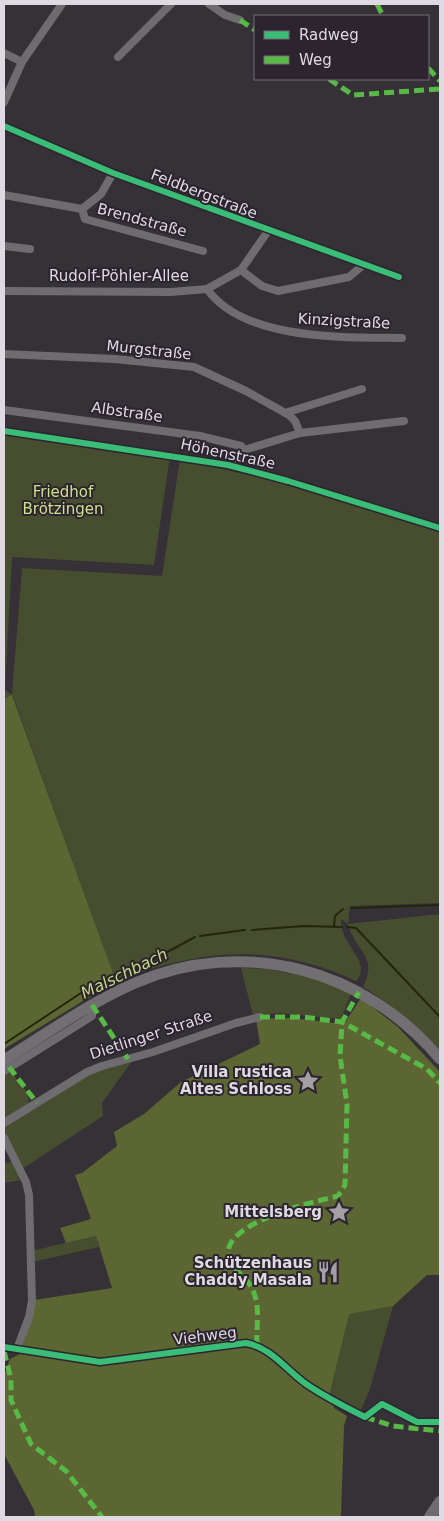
<svg xmlns="http://www.w3.org/2000/svg" width="444" height="1521" font-family="'DejaVu Sans',sans-serif">
	<style>
		.green { fill: #474e2f }
		.forest { fill: #5c6633 }
		.lines { fill: none; stroke-linecap: round; stroke-linejoin: round }
		.stream { stroke: #22260a; stroke-width: 2 }
		.minor { stroke: #6e6c6f; stroke-width: 8 }
		.secondary { stroke: #716f72; stroke-width: 11 }
		.trunk { stroke: #6e6c70; stroke-width: 12 }
		.quiet { stroke: #58b947; stroke-width: 5; stroke-dasharray: 10 5; stroke-linecap: butt }
		.cycleway-casing { stroke: #2c242f; stroke-width: 9 }
		.cycleway { stroke: #3abd76; stroke-width: 6 }
		.labels { text-anchor: middle; stroke-width: 4; stroke-linejoin: round; paint-order: stroke }
		.street-label { font-size: 15px; fill: #dfdae1; stroke: #2c242f }
		.park-label { font-size: 15px; fill: #cde189; stroke: #2c242f }
		.poi-label { font-size: 15px; font-weight: bold; fill: #dfdae1; stroke: #2c242f; text-anchor: end }
		.water-label { font-size: 16px; font-style: italic; fill: #c3d780; stroke: #2c242f }
	</style>
	<rect width="100%" height="100%" fill="#353136"/>
	<!-- green -->
	<g class="green">
		<path d="M4,434L170,456L154,565L12,557L5,690L12,695L22,568L162,576L180,459L283,483L440,532V903L350,906L348,924L440,914V1053C416,1025 394,1006 363,987C379,955 355,952 348,924L341,919C340,946 373,961 356,981C271,942 201,949 116,981L13,696L4,699Z"/>
		<polygon points="241,968 266,969 316,978 351,994 341,1019 280,1013 253,1015"/>
		<polygon points="132,1061 102,1103 103,1116 22,1169 4,1133 4,1126 92,1071"/>
		<path d="M6,1071L11,1072C19,1083 32,1092 28,1107L4,1121V1073Z"/>
		<polygon points="14,1162 22,1180 4,1183 4,1163"/>
		<polygon points="96,1236 99,1247 33,1262 31,1251"/>
		<polygon points="393,1306 370,1389 360,1412 330,1393 349,1313"/>
	</g>
	<!-- forest -->
	<g class="forest">
		<polygon points="12,695 116,981 4,1049 4,699"/>
		<polygon points="361,998 398,1027 440,1072 440,1275 427,1275 393,1306 349,1314 330,1393 334,1408 347,1416 344,1426 341,1517 35,1517 34,1510 4,1454 4,1375 10,1359 20,1354 31,1320 34,1300 112,1288 96,1236 66,1243 60,1228 91,1219 75,1175 82,1173 117,1146 114,1132 144,1114 181,1082 260,1044 256,1019 289,1018 344,1024"/>
	</g>
	<g class="lines">
		<!-- stream -->
		<g class="stream">
			<polyline points="351,908 440,905"/>
			<polyline points="334,926 335,916 343,909"/>
			<polyline points="347,927 356,928 440,1017"/>
			<polyline points="252,930 304,926 342,927"/>
			<polyline points="200,936 245,930"/>
			<polyline points="4,1044 96,983 136,969 195,937"/>
		</g>
		<!-- minor -->
		<g class="minor">
			<polyline points="209,4 225,15 240,20"/>
			<polyline points="4,53 22,62"/>
			<polyline points="118,57 171,4"/>
			<polyline points="4,102 22,62 62,4"/>
			<polyline points="4,126 113,173 399,277"/>
			<polyline points="4,195 82,209 85,219 203,251"/>
			<polyline points="82,209 101,194 113,173"/>
			<polyline points="4,246 30,249"/>
			<polyline points="241,270 262,286 278,291 349,277 362,266"/>
			<path d="M207,289C244,341 344,337 402,338"/>
			<polyline points="4,291 171,292 207,289 241,270 268,231"/>
			<polyline points="4,354 115,359 194,367 246,391 289,415 295,421 300,433"/>
			<polyline points="4,410 200,436 241,446 244,450"/>
			<polyline points="285,413 362,389"/>
			<polyline points="4,431 228,465 288,481 440,528"/>
			<polyline points="228,465 244,450 300,433 404,421"/>
			<polyline points="4,1071 92,1016 92,1005"/>
			<polyline points="4,1123 87,1072 102,1066 153,1052 236,1023 260,1017"/>
			<polyline points="4,1138 26,1182 29,1195 32,1301 29,1317 17,1349"/>
			<path d="M4,1347L100,1362L246,1343C272,1348 285,1369 306,1384C325,1397 345,1407 365,1417L382,1404L417,1422H440"/>
		</g>
		<!-- secondary -->
		<path class="secondary" d="M4,1060C46,1034 89,1003 135,983C244,936 365,969 440,1059"/>
		<!-- trunk -->
		<polyline class="trunk" points="430,1517 440,1502"/>
		<!-- quiet -->
		<g class="quiet">
			<polyline points="377,4 383,16"/>
			<polyline points="240,20 255,30"/>
			<polyline points="428,68 440,81"/>
			<polyline points="329,79 353,95 440,89"/>
			<polyline points="92,1005 128,1059"/>
			<polyline points="260,1017 303,1017 342,1022 427,1069 440,1083"/>
			<polyline points="9,1067 37,1103"/>
			<path d="M257,1345C256,1325 261,1307 252,1288C246,1277 233,1270 229,1258C217,1224 316,1201 338,1196L345,1185L347,1104L340,1056L342,1022L359,992"/>
			<polyline points="4,1351 11,1379 11,1400 31,1444 66,1471 102,1517"/>
			<polyline points="365,1417 393,1426 440,1431"/>
		</g>
		<!-- cycleway casing -->
		<g class="cycleway-casing">
			<g id="cycleway">
				<polyline points="4,126 113,173 399,277"/>
				<polyline points="4,431 228,465 288,481 440,528"/>
				<path d="M4,1347L100,1362L246,1343C272,1348 285,1369 306,1384C325,1397 345,1407 365,1417L382,1404L417,1422H440"/>
			</g>
		</g>
		<!-- cycleway -->
		<use href="#cycleway" class="cycleway"/>
	</g>
	<!-- icons -->
	<defs>
		<g id="sight-bare" transform="scale(1.725)"><path d="M0-6L1.8-2.2L6-1.7L2.9 1.2L3.7 5.4L0 3.3L-3.7 5.4L-2.9 1.2L-6-1.7L-1.8-2.2Z" fill="#a49fa5" stroke="#2c242f" stroke-width="2.5" paint-order="stroke"/></g>
		<g id="restaurant-bare" transform="scale(1.725)"><path d="M-5-6h1v4h1v-4h1v4h1v-4h1v5L-1.5 .5V6h-2V.5L-5-1ZM5-6V6H3V1.5H1.5Q1.5-4 5-6Z" fill="#a49fa5" stroke="#2c242f" stroke-width="2.5" paint-order="stroke"/></g>
	</defs>
	<g fill-rule="evenodd">
		<use href="#sight-bare" x="308" y="1081"/>
		<use href="#sight-bare" x="339" y="1212"/>
		<use href="#restaurant-bare" x="328" y="1272"/>
	</g>
	<g class="labels">
		<!-- street labels -->
		<g class="street-label">
			<text transform="translate(204 194) rotate(21)" y="5">Feldbergstraße</text>
			<text transform="translate(142 220) rotate(15)" y="5">Brendstraße</text>
			<text x="119" y="281">Rudolf-Pöhler-Allee</text>
			<text transform="translate(344 321) rotate(3)" y="5">Kinzigstraße</text>
			<text transform="translate(149 350) rotate(6)" y="5">Murgstraße</text>
			<text transform="translate(127 412) rotate(8)" y="5">Albstraße</text>
			<text transform="translate(228 454) rotate(12)" y="5">Höhenstraße</text>
			<text transform="translate(151 1035) rotate(-18)" y="5">Dietlinger Straße</text>
			<text transform="translate(205 1336) rotate(-7)" y="5">Viehweg</text>
		</g>
		<!-- park labels -->
		<g class="park-label">
			<text x="63" y="497">Friedhof<tspan x="63" dy="17">Brötzingen</tspan></text>
		</g>
		<!-- poi labels -->
		<g class="poi-label">
			<text x="292" y="1077">Villa rustica<tspan x="292" dy="17">Altes Schloss</tspan></text>
			<text x="322" y="1217">Mittelsberg</text>
			<text x="312" y="1268">Schützenhaus<tspan x="312" dy="17">Chaddy Masala</tspan></text>
		</g>
		<!-- water labels -->
		<g class="water-label">
			<text transform="translate(124 973) rotate(-26)" y="6">Malschbach</text>
		</g>
	</g>
	<!-- border -->
	<rect width="444" height="1521" fill="none" stroke="#dfdae1" stroke-width="10"/>
	<!-- legend -->
	<rect x="254" y="15" width="175" height="65" fill="#2c242f" stroke="#746d76"/>
	<rect x="264" y="31" width="25" height="8" fill="#3abd76" stroke="#746d76"/>
	<text x="299" y="40" font-size="15" fill="#dfdae1">Radweg</text>
	<rect x="264" y="56" width="25" height="8" fill="#58b947" stroke="#746d76"/>
	<text x="299" y="65" font-size="15" fill="#dfdae1">Weg</text>
</svg>
